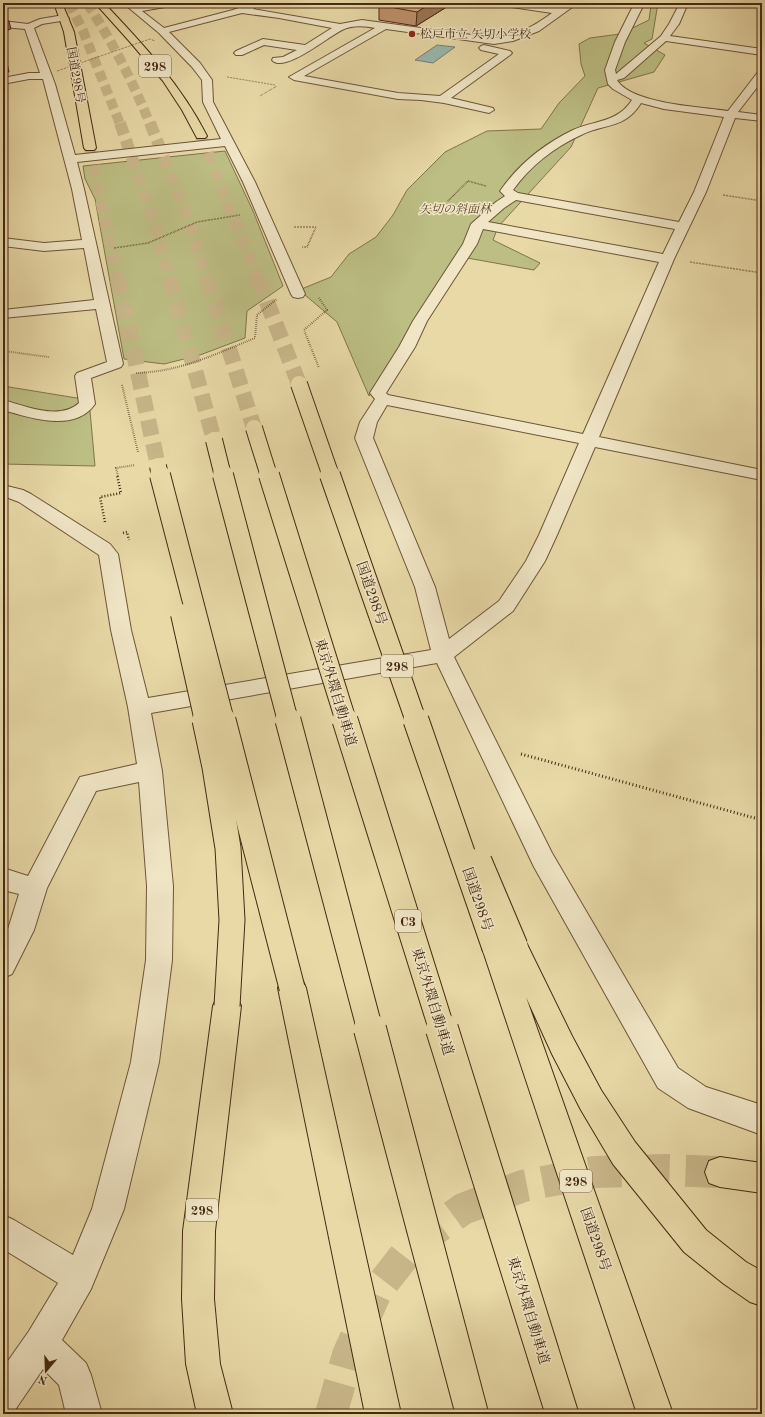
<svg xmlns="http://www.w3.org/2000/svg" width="765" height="1417" font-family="'Old Standard TT','Noto Serif JP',serif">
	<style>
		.green { fill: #bcbe83; stroke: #81744b }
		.water { fill: #99b9b0; stroke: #787f71 }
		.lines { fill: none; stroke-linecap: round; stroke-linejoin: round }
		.highway-tunnel-far3 { stroke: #c8b689; stroke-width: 10; stroke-dasharray: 10 5; stroke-linecap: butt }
		.highway-tunnel-far2 { stroke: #c8b689; stroke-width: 12; stroke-dasharray: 12 6; stroke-linecap: butt }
		.highway-tunnel-far1 { stroke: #c8b689; stroke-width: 16; stroke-dasharray: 16 8; stroke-linecap: butt }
		.highway-tunnel { stroke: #c8b689; stroke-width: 32; stroke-dasharray: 32 16; stroke-linecap: butt }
		.minor-casing { stroke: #6e5538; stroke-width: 2 }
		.highway-casing { stroke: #462913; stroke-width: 2 }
		.path-far4 { stroke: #462913; stroke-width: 1; stroke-dasharray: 0.5 1; stroke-linecap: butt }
		.path-far3 { stroke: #462913; stroke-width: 1.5; stroke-dasharray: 0.5 1; stroke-linecap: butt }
		.path-far2 { stroke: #462913; stroke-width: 2; stroke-dasharray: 0.5 1.5; stroke-linecap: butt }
		.path-far1 { stroke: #462913; stroke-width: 2.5; stroke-dasharray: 1 2; stroke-linecap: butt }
		.path { stroke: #462913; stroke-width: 3; stroke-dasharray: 1 2.5; stroke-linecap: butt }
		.minor { fill: #f0e6c6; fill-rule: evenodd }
		.highway { fill: #e8d9a7; fill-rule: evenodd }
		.highway-bridge-far3-casing { stroke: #462913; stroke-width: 18; stroke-linecap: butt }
		.highway-bridge-far2-casing { stroke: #462913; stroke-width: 22; stroke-linecap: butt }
		.highway-bridge-far1-casing { stroke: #462913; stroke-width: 27; stroke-linecap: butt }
		.highway-bridge-casing { stroke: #462913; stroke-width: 34; stroke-linecap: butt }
		.path-bridge { stroke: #462913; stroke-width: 1; stroke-dasharray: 0.5 1; stroke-linecap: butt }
		.highway-bridge-far3 { stroke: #e8d9a7; stroke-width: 16 }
		.highway-bridge-far2 { stroke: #e8d9a7; stroke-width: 20 }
		.highway-bridge-far1 { stroke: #e8d9a7; stroke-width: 25 }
		.highway-bridge { stroke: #e8d9a7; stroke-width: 32 }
		.wall { fill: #bd906a; stroke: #462913 }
		.shaded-wall { fill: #9a7556; stroke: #462913 }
		.building { fill: #dca77b; stroke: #462913 }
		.poi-dot { fill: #8f2418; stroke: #f0e6c6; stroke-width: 1.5 }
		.labels { text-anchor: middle; stroke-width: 3; stroke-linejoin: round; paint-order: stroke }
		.far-poi-label { font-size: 12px; fill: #462913; stroke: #f0e6c6; text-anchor: start }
		.far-street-label { font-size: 12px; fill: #462913; stroke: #f0e6c6 }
		.far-park-label { font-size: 12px; font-style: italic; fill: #5e4729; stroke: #f0e6c6 }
		.shield { fill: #f0e6c6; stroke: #796249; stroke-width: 1 }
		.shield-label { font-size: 13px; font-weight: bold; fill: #462913 }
		.street-label { font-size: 14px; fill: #462913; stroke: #f0e6c6 }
	</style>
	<rect width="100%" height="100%" fill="#e8d9a7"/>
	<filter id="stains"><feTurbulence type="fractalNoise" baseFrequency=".005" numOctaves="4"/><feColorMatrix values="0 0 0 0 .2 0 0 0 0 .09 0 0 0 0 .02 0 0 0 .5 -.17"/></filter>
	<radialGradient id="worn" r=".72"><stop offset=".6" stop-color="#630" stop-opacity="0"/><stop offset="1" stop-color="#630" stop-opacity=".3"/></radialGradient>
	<!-- green -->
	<g class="green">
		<polygon points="649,3 658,3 652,39 644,43 665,55 654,72 598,88 571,147 498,227 493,240 540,263 534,270 456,256 369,396 337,322 299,290 331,277 349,254 376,237 393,215 407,190 445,152 487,131 541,129 559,103 585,76 581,64 579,44 590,38 620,34 649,20 651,5"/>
		<polygon points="225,151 253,211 283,286 247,311 245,338 200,355 164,364 124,359 95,199 85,179 83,166"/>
		<polygon points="3,386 89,400 95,466 3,464"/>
	</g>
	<!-- water -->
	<polygon class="water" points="437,45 455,47 433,63 415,60"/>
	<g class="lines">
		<!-- highway-tunnel-far3 -->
		<g class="highway-tunnel-far3">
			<polyline points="69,3 83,31 120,124"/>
			<path d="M87,3C112,41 133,82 150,124"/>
		</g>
		<!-- highway-tunnel-far2 -->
		<g class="highway-tunnel-far2">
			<polyline points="120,123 154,222 170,280"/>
			<polyline points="150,123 187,215 207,280"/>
			<polyline points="201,136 258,280"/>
			<polyline points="90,148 118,280"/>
		</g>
		<!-- highway-tunnel-far1 -->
		<g class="highway-tunnel-far1">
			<polyline points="118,279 158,466"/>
			<polyline points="170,279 214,440"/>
			<polyline points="207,279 254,428"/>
			<polyline points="258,279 299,384"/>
		</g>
		<!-- highway-tunnel -->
		<polyline class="highway-tunnel" points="331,1414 348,1355 376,1292 412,1246 463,1209 523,1186 594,1172 666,1170 720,1172"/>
		<!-- minor casing -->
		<g class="minor-casing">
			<g id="minor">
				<path d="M123,3H133L137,6L155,3H175L171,6L142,11L164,28L233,10L252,3H258L260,5L253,9L340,24L362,20L494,38C518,35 533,27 552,13L505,6L501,3H524L559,8L567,3H578L539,31L513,41L494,44L386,29L304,76L398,93L440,96L499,54L481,50L479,48L481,46L484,45L510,51L512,53L510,55L451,98L493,108L494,110L489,113L444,103L421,100L398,99L294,80L289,77L375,28C365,26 352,25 342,30C329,36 284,74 272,60L273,58L283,57L297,50L264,45L242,55H236L234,53L236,51L263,39L305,45L332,28L279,18L242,13L169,32L200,63L212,80L213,102L255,182L305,294L303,297L298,298L293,297L291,294L243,182L225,146L77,162L84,189L123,364L121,367L91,378L95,404C75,433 31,418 3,410V400C26,406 59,421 79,403L75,376L77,373L107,362L96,309L3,318V310L94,300L84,248L44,251L3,246V238L44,243L82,240L72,189L43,79H29L3,84V78L29,73H40L25,29L3,27V21L28,24L40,19L64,15L69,18L67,20L42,24L34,28L55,84L75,155L221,139L203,102L202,80L192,67L159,33Z"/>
				<path d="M629,3H638L642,8L625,42L615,70L616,74L661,36L669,24L680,3H688L679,24L670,36L762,49V55L666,41L624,78L617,80C631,104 702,107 728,111L758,72L762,71V81L738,112L762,115V121L735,118L706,192L674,259L599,437L762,470V480L595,447L557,535L545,561L513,611L454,657L552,853L678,1068L706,1087L762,1105V1135L688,1108L658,1088L534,867L437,663L151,713L162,771L173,886L172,960L159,1062L124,1209L91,1289L62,1340L86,1363L91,1375L102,1414H66L59,1385L43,1369L15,1410L3,1414V1368L29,1331L58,1283L3,1249V1215L14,1220L73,1255L92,1209L131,1062L146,960L147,886L139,782L96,791L47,888L34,930L12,974L3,978V939L8,929L19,894L3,890V868L28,876L80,777L137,764L128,707L111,630L99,555L19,502L3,496V485L23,490L31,494L110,544L118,554L131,630L148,698L431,650L415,587L355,438L360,422L375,399L370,393L399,347L413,321L463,244L471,224L496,202L505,196L500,191C518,165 544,144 573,130C595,120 617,123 632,100L613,89L608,84L605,70L615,42L632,8ZM641,103L664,109L724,117L694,192L679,222L518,193L513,190C530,166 555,147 581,135C606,123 625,129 641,103ZM516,200L675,229L663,254L488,222L504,208ZM483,229L659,262L583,434L388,395L386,393L415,347L427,321L477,244ZM387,405L579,443L539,535L526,561L499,601L449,639L435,587L373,438L377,422Z"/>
			</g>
		</g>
		<!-- highway casing -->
		<g class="highway-casing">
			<g id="highway">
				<polygon points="54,3 62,3 74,32 96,148 94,150 86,150 84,148 64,32"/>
				<path d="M95,3H104C143,44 181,85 207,136L205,138H197L182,110L163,81L130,42Z"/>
				<polygon points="515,934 524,938 572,1036 601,1090 635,1142 706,1230 746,1262 762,1271 762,1306 750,1302 724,1284 684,1252 613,1164 581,1110 552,1054 526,997 673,1414 637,1414 482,948 486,940 495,936 505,940 506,938"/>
				<polygon points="292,976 302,979 306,988 401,1414 365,1414 278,988 282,979"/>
				<polygon points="227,993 237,997 241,1006 215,1231 214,1299 220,1364 233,1414 197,1414 186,1364 182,1299 183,1231 213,1006 217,997"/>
				<polygon points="720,1157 762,1163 762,1193 720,1187 709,1183 705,1172 709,1161"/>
			</g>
		</g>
		<!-- path-far4 -->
		<g class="path-far4">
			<polyline points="227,77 275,85"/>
			<polyline points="260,96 277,86"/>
		</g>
		<!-- path-far3 -->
		<g class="path-far3">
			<polyline points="723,195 762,201"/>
			<polyline points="448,201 468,181 486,186"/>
			<polyline points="294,227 316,227 307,247 302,247"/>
			<polyline points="114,248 148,243 197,222 240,215"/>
			<polyline points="690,262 762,273"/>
		</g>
		<!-- path-far2 -->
		<g class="path-far2">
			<polyline points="319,298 327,310 304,330 319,368"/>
			<polyline points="3,351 49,357"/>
			<path d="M136,373C179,372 216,354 255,338L257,315L277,299"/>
			<polyline points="122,385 138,452"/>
			<polyline points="118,476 116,468 135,465"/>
		</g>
		<!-- path-far1 -->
		<g class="path-far1">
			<polyline points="105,522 100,497 121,493 117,475"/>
			<polyline points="123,533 127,532 129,540"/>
		</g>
		<!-- path -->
		<polyline class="path" points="521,754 762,820"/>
		<!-- minor -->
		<use href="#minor" class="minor"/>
		<!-- highway -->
		<use href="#highway" class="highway"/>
		<!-- highway-bridge-far3 casing -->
		<g class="highway-bridge-far3-casing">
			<g id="highway-bridge-far3">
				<polyline points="299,384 331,476"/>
				<polyline points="254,428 269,476"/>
				<polyline points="214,440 223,476"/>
				<polyline points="158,466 160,476"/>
			</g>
		</g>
		<!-- highway-bridge-far2 casing -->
		<g class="highway-bridge-far2-casing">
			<g id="highway-bridge-far2">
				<polyline points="160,475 224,721"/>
				<polyline points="223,475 288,721"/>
				<polyline points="269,475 346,721"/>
				<polyline points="330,475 416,721"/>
				<polyline points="181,614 205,721"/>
			</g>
		</g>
		<!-- highway-bridge-far1 casing -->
		<g class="highway-bridge-far1-casing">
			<g id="highway-bridge-far1">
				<polyline points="205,720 215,767 228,848 232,920 227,1006"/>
				<polyline points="223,720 292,988"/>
				<polyline points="288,720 370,1030"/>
				<polyline points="345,720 442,1030"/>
				<polyline points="416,720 495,948"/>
				<polyline points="479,861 515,946"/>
			</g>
		</g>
		<!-- highway-bridge casing -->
		<g class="highway-bridge-casing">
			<g id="highway-bridge">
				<polyline points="370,1029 472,1414"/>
				<polyline points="442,1029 562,1414"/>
			</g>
		</g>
		<!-- path-bridge -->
		<polyline class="path-bridge" points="57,71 150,39 155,41"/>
		<!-- highway-bridge-far3 -->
		<use href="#highway-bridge-far3" class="highway-bridge-far3"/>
		<!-- highway-bridge-far2 -->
		<use href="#highway-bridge-far2" class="highway-bridge-far2"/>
		<!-- highway-bridge-far1 -->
		<use href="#highway-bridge-far1" class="highway-bridge-far1"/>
		<!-- highway-bridge -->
		<use href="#highway-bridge" class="highway-bridge"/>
	</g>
	<!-- wall -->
	<polygon class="wall" points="453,3 416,26 379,20 379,5"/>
	<!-- shaded-wall -->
	<g class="shaded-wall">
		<polygon points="3,3 4,3 5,8 3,9"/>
		<polygon points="431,3 453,3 416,26 417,12"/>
		<polygon points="9,21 11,29 3,32 3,23"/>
		<polygon points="5,36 7,45 3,46 3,37"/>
		<polygon points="7,63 9,72 3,73 3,64"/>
	</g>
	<!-- building -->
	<g class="building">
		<polygon points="384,3 431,3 417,12 379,5"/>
		<polygon points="3,21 9,21 3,23"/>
		<polygon points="3,60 7,63 3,64"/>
	</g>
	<!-- markers -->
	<circle class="poi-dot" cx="412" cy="34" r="4"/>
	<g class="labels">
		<!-- far-poi labels -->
		<g class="far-poi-label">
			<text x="420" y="38">松戸市立 矢切小学校</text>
		</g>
		<!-- far-street labels -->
		<g class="far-street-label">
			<text transform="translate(76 75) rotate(80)" y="4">国道298号</text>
		</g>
		<!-- far-park labels -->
		<g class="far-park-label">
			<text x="455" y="213">矢切の斜面林</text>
		</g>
		<!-- shield labels -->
		<g class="shield">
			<rect x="139" y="55" width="32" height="22" rx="3"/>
			<rect x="381" y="655" width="32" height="22" rx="3"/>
			<rect x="395" y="910" width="26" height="22" rx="3"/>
			<rect x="560" y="1170" width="32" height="22" rx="3"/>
			<rect x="186" y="1199" width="32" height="22" rx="3"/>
		</g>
		<g class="shield-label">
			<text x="155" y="71">298</text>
			<text x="397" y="671">298</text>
			<text x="408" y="926">C3</text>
			<text x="576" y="1186">298</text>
			<text x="202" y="1215">298</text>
		</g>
		<!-- street labels -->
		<g class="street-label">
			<text transform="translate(372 593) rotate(71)" y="5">国道298号</text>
			<text transform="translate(336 692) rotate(73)" y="5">東京外環自動車道</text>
			<text transform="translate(478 899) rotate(71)" y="5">国道298号</text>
			<text transform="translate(433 1001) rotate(73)" y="5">東京外環自動車道</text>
			<text transform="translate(596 1239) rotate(71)" y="5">国道298号</text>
			<text transform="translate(529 1310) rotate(73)" y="5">東京外環自動車道</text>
		</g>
	</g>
	<!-- margin -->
	<rect width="765" height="1417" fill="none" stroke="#e8d9a7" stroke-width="16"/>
	<rect x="4" y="4" width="757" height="1409" fill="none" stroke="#462913" stroke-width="2"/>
	<rect x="8" y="8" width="749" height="1401" fill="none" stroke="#462913"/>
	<!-- north arrow -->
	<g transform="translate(46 1371) rotate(199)" stroke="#f0e6c6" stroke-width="3" paint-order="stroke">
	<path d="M0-3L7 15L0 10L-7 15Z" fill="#462913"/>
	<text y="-6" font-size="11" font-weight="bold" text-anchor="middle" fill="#462913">N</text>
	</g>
	<rect width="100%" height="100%" filter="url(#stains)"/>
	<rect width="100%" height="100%" fill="url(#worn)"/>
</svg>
